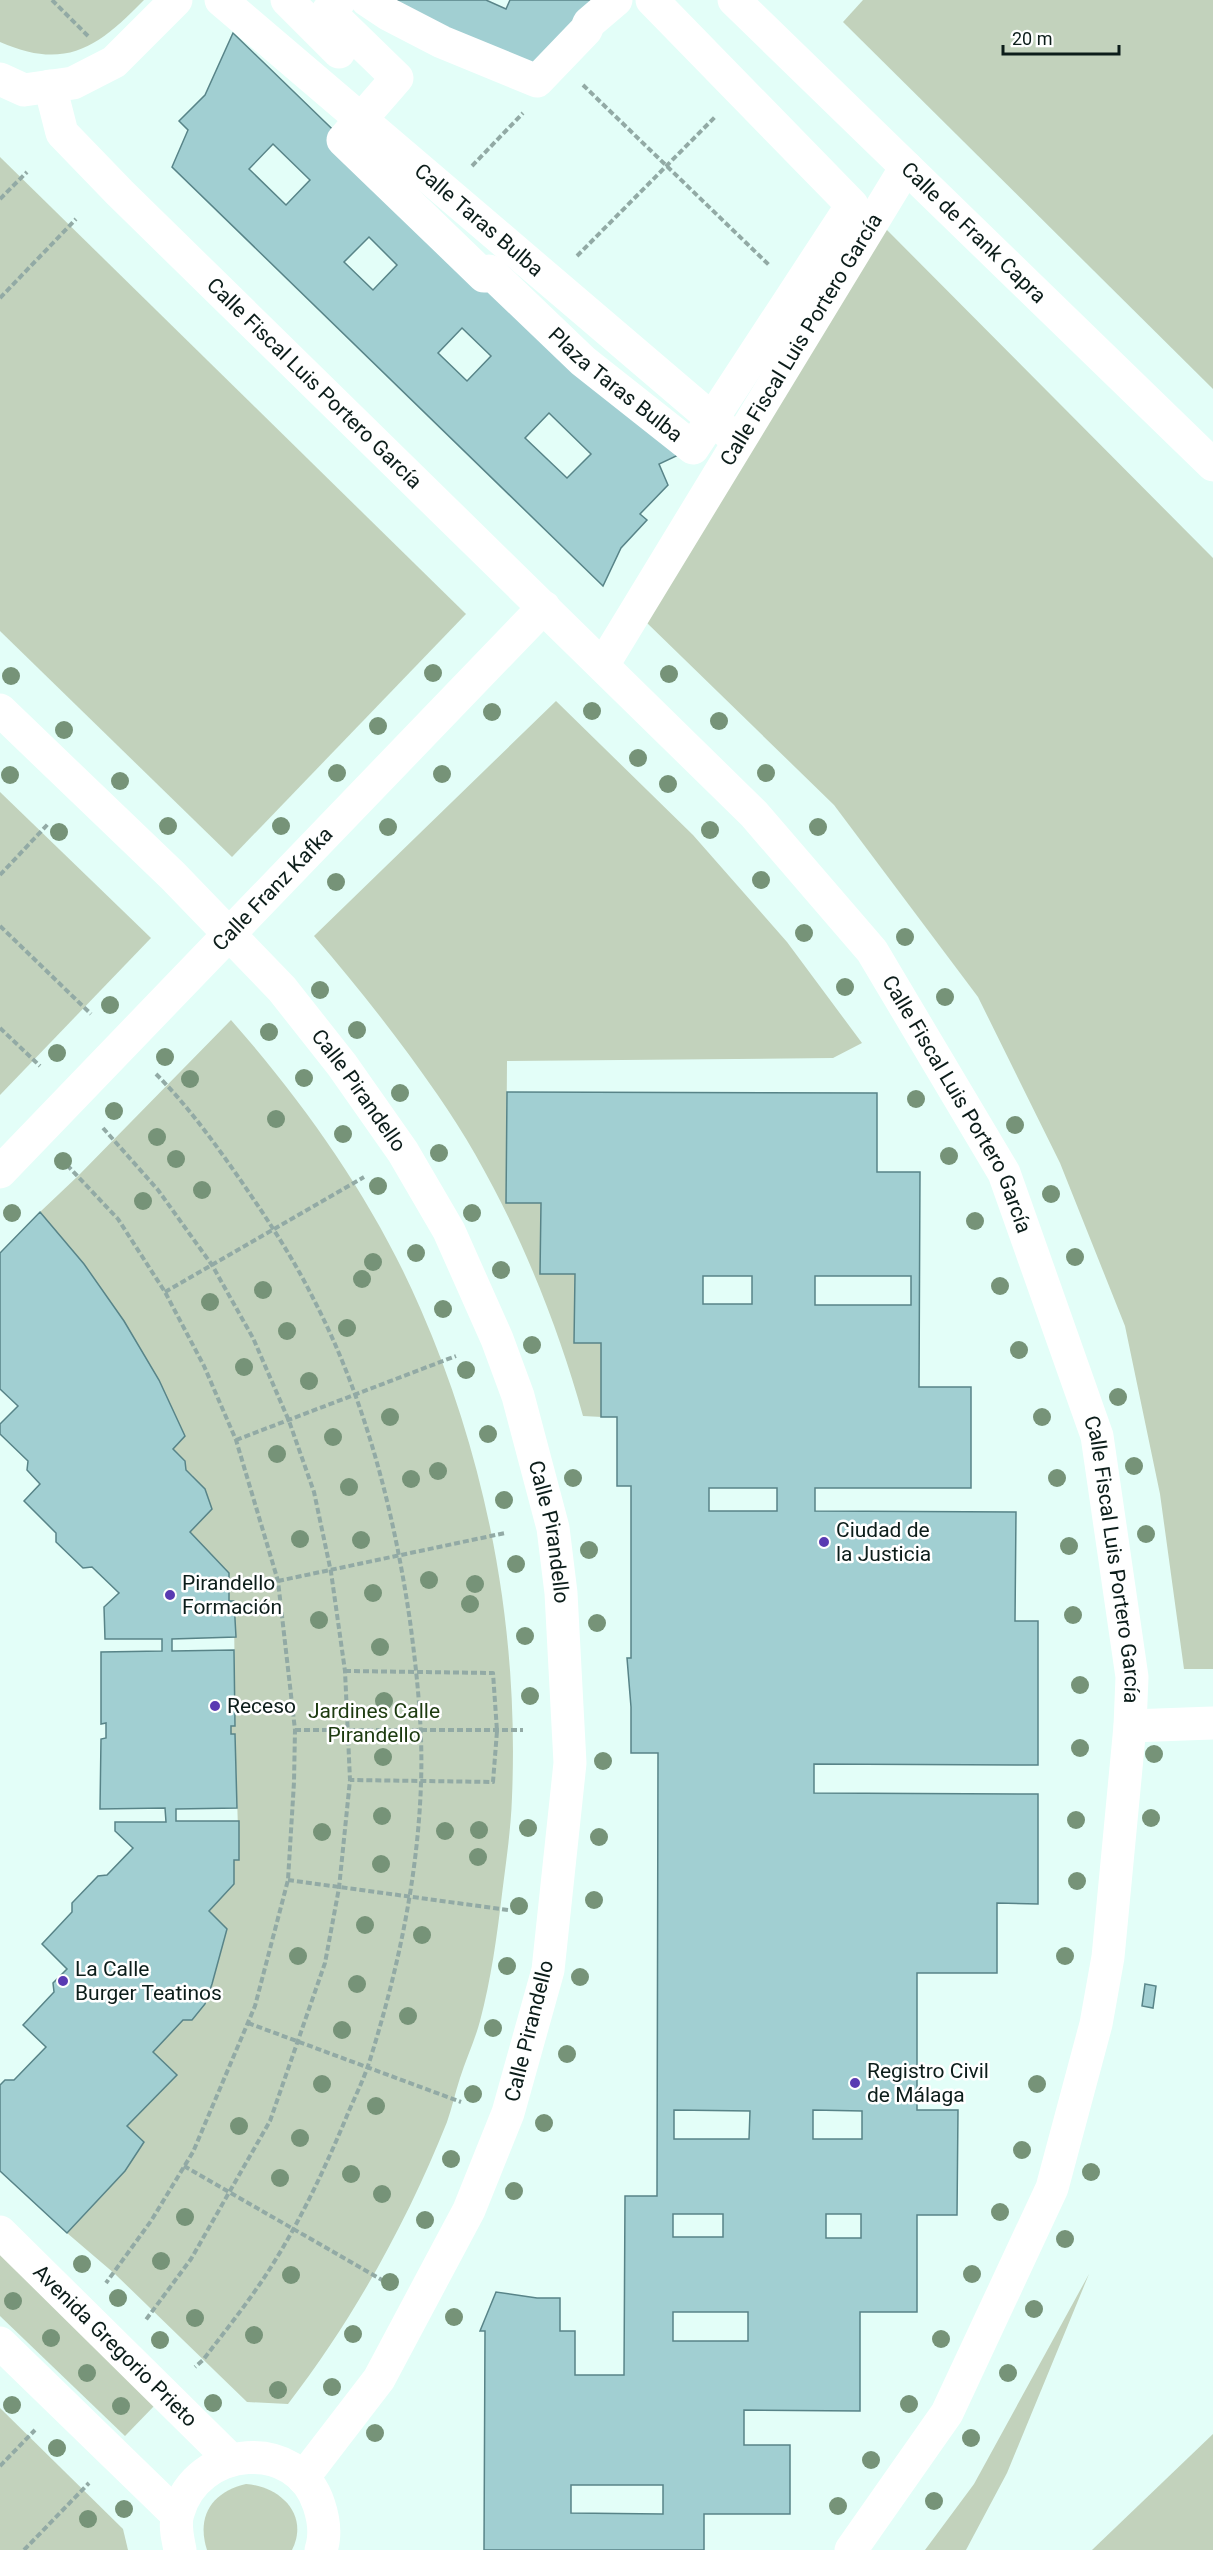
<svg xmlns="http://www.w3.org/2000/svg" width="1213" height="2550" font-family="Roboto,sans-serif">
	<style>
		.green { fill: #c2d2bc }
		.building { fill: #a1cfd2; stroke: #588488; stroke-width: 1.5; fill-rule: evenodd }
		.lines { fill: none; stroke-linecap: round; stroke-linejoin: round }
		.path { stroke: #92aaa5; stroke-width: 4; stroke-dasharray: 6 3; stroke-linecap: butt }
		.minor { stroke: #fff; stroke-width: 33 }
		.tree { fill: #769378 }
		.poi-dot { fill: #593ab2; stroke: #fff; stroke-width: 2 }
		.labels { text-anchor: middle; stroke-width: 5; stroke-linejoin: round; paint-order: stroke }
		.street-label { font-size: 21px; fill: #0c1d1a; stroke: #fff }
		.poi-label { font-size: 21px; fill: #0c1d1a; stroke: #fff; text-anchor: start }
		.park-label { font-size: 21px; fill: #1d3b10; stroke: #fff }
	</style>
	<rect width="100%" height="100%" fill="#e3fef8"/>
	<!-- green -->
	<g class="green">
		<path d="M0,0H144C98,47 66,71 0,42Z"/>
		<polygon points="863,0 1213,0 1213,389 843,22"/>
		<polygon points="0,157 466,614 232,857 0,631"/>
		<polygon points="885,228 1213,558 1213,1669 1184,1669 1160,1494 1125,1326 1060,1163 978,997 834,805 646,622"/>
		<path d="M556,701L693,835L787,942L862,1043L833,1058L507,1061L506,1202L542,1203L541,1274H575L574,1342L602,1343V1417L583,1416C553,1307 502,1187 437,1094C399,1039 358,987 314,936Z"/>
		<polygon points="0,792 151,938 0,1095"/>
		<path d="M231,1020C307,1106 376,1205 421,1310C488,1464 519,1630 512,1797C511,1829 506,1862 502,1894C497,1936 491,1980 480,2021C475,2040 466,2059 460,2078C455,2093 452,2108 447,2122C407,2222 354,2318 288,2404L247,2402L115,2274L67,2233L125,2171L137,2150L127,2126L177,2075L153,2052L183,2020L192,2019L205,2004L227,1929L209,1911L234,1884V1860H239L235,1734H231V1726H235L234,1601H229V1573L190,1532L193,1476L186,1470L185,1461L173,1449L184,1436L87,1269L40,1212L78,1176Z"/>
		<polygon points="0,2253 156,2404 125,2436 0,2316"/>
		<polygon points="1089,2274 1007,2473 966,2550 925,2550 974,2484"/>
		<polygon points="0,2408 123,2529 128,2550 0,2550"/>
		<polygon points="1213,2434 1213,2550 1092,2550"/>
		<path d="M246,2484C279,2486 310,2514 292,2550H207C196,2516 212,2492 246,2484Z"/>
	</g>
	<!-- building -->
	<g class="building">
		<polygon points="367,0 486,0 506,9 510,0 616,0 537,81"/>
		<path d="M233,33L484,276L693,448L659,464L668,485L640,514L647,520L621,548L603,586L172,167L188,130L179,121L205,95ZM273,144L310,180L286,205L249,169ZM369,237L397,265L373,290L344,262ZM462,328L491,356L467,381L438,353ZM549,413L591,454L567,478L525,438Z"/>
		<path d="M507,1092L877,1093V1172H920L919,1387H971V1488H815V1511L1016,1512L1015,1621H1038V1765L814,1764V1793L1038,1794V1904L997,1903V1973H917V2110H958L957,2215H917V2312H860V2411L744,2410V2445H790V2514H704V2550H484L485,2331H480L496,2292L537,2298H560V2331H575V2375H624L625,2196H657L658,1753H631V1707L627,1658H631V1486H617V1417H601V1343H574L575,1274H540L541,1203H506ZM703,1276H752V1304H703ZM815,1276H911V1305H815ZM709,1488H777V1511H709ZM674,2110L750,2111L749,2139H674ZM813,2110L862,2111V2139H813ZM673,2214H723V2237H673ZM826,2214H861V2238H826ZM673,2312H748V2341H673ZM571,2485H663V2514L571,2513Z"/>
		<polygon points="40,1212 84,1264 124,1321 159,1380 185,1436 173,1449 185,1461 186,1470 205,1489 212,1509 190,1532 229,1573 229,1601 234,1601 236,1637 172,1639 172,1651 234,1650 235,1726 231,1726 231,1734 235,1734 237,1808 176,1809 176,1821 239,1821 239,1860 234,1860 234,1884 209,1911 227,1929 212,1984 205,2004 192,2020 183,2020 153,2052 177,2075 127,2126 144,2142 125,2171 67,2233 0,2171 0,2085 5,2080 14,2080 46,2047 23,2025 54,1992 53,1983 67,1969 42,1944 72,1912 72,1903 98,1876 107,1875 133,1848 115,1831 115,1822 166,1822 165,1808 100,1809 101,1739 106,1738 106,1723 101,1724 101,1652 162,1651 162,1639 105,1639 104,1607 119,1593 92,1567 83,1568 56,1542 56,1533 24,1501 40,1484 27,1470 28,1461 0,1434 0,1424 18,1406 0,1389 0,1253"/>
		<polygon points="1145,1984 1156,1986 1153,2008 1142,2006"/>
	</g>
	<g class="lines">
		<!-- path -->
		<g class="path">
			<polyline points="52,0 88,36"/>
			<polyline points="583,85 769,265"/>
			<polyline points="472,166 523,113"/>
			<polyline points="0,199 27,172"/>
			<polyline points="577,256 716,116"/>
			<polyline points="0,298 76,219"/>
			<polyline points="0,875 48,824"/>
			<polyline points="0,926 91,1014"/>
			<polyline points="0,1028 40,1066"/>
			<path d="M156,1074C187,1105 214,1142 239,1178C266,1217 292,1256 313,1298C365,1398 394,1511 410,1621C417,1674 423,1729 421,1783C418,1878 397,1975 368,2066C362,2083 353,2101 346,2118C320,2180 290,2243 250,2298C235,2319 219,2339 203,2360L195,2367"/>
			<polyline points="103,1128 158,1190 212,1265 253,1338 289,1421 314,1492 331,1572 345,1671 350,1780 339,1888 325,1963 270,2121 191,2259 145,2321"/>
			<polyline points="67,1165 118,1219 165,1292 204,1366 236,1440 278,1581 295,1730 294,1782 288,1880 255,2006 193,2152 151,2221 106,2283"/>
			<polyline points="165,1292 364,1177"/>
			<polyline points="236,1440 456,1356"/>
			<polyline points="278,1581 505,1533"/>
			<polyline points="345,1671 493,1673 497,1731 493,1782 350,1780"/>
			<polyline points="295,1730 523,1730"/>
			<polyline points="288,1880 508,1910"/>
			<polyline points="248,2023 461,2102"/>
			<polyline points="184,2166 382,2280"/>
			<polyline points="0,2466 35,2430"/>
			<polyline points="24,2550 89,2483"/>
		</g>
		<!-- minor -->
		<g class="minor">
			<path id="s1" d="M221,0L738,441"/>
			<polyline points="287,0 339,52"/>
			<path id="s2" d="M340,0L328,11L397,78L343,140L484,276L489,271L583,361L693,448L852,205L652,0"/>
			<polyline points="367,0 388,14 442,42 537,81 586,30 589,23 616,0"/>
			<path id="s3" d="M734,0L1213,465"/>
			<polyline points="0,79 24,90 73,83 114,62 176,0"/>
			<path id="s4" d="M50,86L62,133L120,193L754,814L872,951L1004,1173L1097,1436L1132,1677L1130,1726L1108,1957L1096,2024L1052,2188L947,2413L851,2550"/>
			<path id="s5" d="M603,665L906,167"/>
			<path id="s6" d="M0,710L173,876L282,989L342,1065L403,1152L449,1231L497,1339L518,1396L553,1528L561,1593L570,1763L548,1970L508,2113L469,2210L379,2379L303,2478"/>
			<path id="s7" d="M0,1172L544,607"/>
			<polyline points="1130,1726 1213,1723"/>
			<path id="s8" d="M0,2232L230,2459"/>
			<polyline points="0,2343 177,2515"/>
			<path d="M180,2550C178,2539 174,2525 178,2513C197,2445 297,2436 319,2505C324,2520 326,2535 321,2550"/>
		</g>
	</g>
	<!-- trees -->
	<g class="tree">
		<circle cx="433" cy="673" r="9"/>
		<circle cx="669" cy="674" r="9"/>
		<circle cx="11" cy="676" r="9"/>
		<circle cx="592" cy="711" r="9"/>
		<circle cx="492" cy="712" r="9"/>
		<circle cx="719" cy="721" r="9"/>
		<circle cx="378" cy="726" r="9"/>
		<circle cx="64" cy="730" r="9"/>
		<circle cx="638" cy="758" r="9"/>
		<circle cx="337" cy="773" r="9"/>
		<circle cx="766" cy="773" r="9"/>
		<circle cx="442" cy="774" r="9"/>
		<circle cx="10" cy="775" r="9"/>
		<circle cx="120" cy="781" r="9"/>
		<circle cx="668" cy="784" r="9"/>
		<circle cx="168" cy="826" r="9"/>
		<circle cx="281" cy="826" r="9"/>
		<circle cx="388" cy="827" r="9"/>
		<circle cx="818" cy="827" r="9"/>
		<circle cx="710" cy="830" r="9"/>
		<circle cx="59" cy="832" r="9"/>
		<circle cx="761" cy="880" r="9"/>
		<circle cx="336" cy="882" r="9"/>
		<circle cx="804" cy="933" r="9"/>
		<circle cx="905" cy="937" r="9"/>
		<circle cx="845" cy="987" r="9"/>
		<circle cx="320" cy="990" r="9"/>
		<circle cx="945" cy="997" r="9"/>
		<circle cx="110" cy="1005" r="9"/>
		<circle cx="357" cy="1030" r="9"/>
		<circle cx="269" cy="1032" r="9"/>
		<circle cx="57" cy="1053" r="9"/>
		<circle cx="165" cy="1057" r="9"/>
		<circle cx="304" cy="1078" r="9"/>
		<circle cx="190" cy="1079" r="9"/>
		<circle cx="400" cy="1093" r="9"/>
		<circle cx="916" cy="1099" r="9"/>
		<circle cx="114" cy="1111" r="9"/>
		<circle cx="276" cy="1119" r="9"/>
		<circle cx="1015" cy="1125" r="9"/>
		<circle cx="343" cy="1134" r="9"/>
		<circle cx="157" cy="1137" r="9"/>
		<circle cx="439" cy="1153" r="9"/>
		<circle cx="949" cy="1156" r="9"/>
		<circle cx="176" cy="1159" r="9"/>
		<circle cx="63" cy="1161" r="9"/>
		<circle cx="378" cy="1186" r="9"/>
		<circle cx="202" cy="1190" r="9"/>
		<circle cx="1051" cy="1194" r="9"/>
		<circle cx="143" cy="1201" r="9"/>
		<circle cx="12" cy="1213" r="9"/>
		<circle cx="472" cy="1213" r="9"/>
		<circle cx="975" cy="1221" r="9"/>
		<circle cx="416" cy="1253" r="9"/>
		<circle cx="1075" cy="1257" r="9"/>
		<circle cx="373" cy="1262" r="9"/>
		<circle cx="501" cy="1270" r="9"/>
		<circle cx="362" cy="1279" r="9"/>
		<circle cx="1000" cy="1286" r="9"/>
		<circle cx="263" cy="1290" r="9"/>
		<circle cx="210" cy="1302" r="9"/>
		<circle cx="443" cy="1309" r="9"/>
		<circle cx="347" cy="1328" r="9"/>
		<circle cx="287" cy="1331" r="9"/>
		<circle cx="532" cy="1345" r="9"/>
		<circle cx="1019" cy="1350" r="9"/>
		<circle cx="244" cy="1367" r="9"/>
		<circle cx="466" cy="1370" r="9"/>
		<circle cx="309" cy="1381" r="9"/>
		<circle cx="1118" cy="1397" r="9"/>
		<circle cx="390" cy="1417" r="9"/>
		<circle cx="1042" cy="1417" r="9"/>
		<circle cx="488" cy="1434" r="9"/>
		<circle cx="333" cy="1437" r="9"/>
		<circle cx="277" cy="1454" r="9"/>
		<circle cx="1134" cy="1466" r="9"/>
		<circle cx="438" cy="1471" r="9"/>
		<circle cx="573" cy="1478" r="9"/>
		<circle cx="1057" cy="1478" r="9"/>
		<circle cx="411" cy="1479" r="9"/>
		<circle cx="349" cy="1487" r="9"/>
		<circle cx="504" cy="1500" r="9"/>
		<circle cx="1146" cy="1534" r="9"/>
		<circle cx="300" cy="1539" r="9"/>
		<circle cx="361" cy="1540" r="9"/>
		<circle cx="1069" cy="1546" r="9"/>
		<circle cx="589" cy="1550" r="9"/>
		<circle cx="516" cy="1564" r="9"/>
		<circle cx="429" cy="1580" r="9"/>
		<circle cx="475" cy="1584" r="9"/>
		<circle cx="373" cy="1593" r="9"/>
		<circle cx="470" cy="1604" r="9"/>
		<circle cx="1073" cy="1615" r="9"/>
		<circle cx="319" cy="1620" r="9"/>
		<circle cx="597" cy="1623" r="9"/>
		<circle cx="525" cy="1636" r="9"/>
		<circle cx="380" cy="1647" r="9"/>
		<circle cx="1080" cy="1685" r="9"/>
		<circle cx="530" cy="1696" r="9"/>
		<circle cx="384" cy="1701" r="9"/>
		<circle cx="1080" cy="1748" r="9"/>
		<circle cx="1154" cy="1754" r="9"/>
		<circle cx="383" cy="1757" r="9"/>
		<circle cx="603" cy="1761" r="9"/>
		<circle cx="382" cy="1816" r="9"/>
		<circle cx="1151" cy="1818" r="9"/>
		<circle cx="1076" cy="1820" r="9"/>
		<circle cx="528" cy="1828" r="9"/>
		<circle cx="479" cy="1830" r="9"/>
		<circle cx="445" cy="1831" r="9"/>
		<circle cx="322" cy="1832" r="9"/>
		<circle cx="599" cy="1837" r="9"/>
		<circle cx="478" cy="1857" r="9"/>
		<circle cx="381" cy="1864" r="9"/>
		<circle cx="1077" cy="1881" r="9"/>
		<circle cx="594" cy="1900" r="9"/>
		<circle cx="519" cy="1906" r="9"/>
		<circle cx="365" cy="1925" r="9"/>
		<circle cx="422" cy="1935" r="9"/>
		<circle cx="298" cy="1956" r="9"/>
		<circle cx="1065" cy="1956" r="9"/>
		<circle cx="507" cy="1966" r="9"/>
		<circle cx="580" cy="1977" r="9"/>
		<circle cx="357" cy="1984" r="9"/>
		<circle cx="408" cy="2016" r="9"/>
		<circle cx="493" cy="2028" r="9"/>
		<circle cx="342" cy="2030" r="9"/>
		<circle cx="567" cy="2054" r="9"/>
		<circle cx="322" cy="2084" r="9"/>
		<circle cx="1037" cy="2084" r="9"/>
		<circle cx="473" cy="2094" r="9"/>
		<circle cx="376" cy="2106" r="9"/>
		<circle cx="544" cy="2123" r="9"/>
		<circle cx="239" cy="2126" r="9"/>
		<circle cx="300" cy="2138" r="9"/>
		<circle cx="1022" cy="2150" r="9"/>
		<circle cx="451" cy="2159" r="9"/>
		<circle cx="1091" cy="2172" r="9"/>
		<circle cx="351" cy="2174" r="9"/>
		<circle cx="280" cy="2178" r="9"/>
		<circle cx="514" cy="2191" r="9"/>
		<circle cx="382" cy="2194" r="9"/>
		<circle cx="1000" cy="2212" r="9"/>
		<circle cx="185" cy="2217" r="9"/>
		<circle cx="425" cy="2220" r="9"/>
		<circle cx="1065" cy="2239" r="9"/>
		<circle cx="161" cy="2261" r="9"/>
		<circle cx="82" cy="2264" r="9"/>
		<circle cx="972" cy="2274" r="9"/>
		<circle cx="291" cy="2275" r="9"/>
		<circle cx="390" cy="2282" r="9"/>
		<circle cx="118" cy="2298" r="9"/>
		<circle cx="13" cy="2301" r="9"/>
		<circle cx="1034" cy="2309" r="9"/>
		<circle cx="454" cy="2317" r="9"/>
		<circle cx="195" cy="2318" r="9"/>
		<circle cx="353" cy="2334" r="9"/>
		<circle cx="254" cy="2335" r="9"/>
		<circle cx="51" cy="2338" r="9"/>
		<circle cx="941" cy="2339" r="9"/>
		<circle cx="160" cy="2340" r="9"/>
		<circle cx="87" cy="2373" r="9"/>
		<circle cx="1008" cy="2373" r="9"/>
		<circle cx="332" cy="2387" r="9"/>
		<circle cx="278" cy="2390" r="9"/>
		<circle cx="213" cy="2403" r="9"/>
		<circle cx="909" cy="2404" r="9"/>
		<circle cx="12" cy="2405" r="9"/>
		<circle cx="121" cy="2406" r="9"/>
		<circle cx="375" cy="2433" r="9"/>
		<circle cx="971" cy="2438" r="9"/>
		<circle cx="57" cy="2448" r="9"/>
		<circle cx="871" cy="2460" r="9"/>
		<circle cx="934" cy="2501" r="9"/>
		<circle cx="838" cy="2506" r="9"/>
		<circle cx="124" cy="2509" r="9"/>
		<circle cx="88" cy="2519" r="9"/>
	</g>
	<!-- markers -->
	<g class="poi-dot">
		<circle cx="824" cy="1542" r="6"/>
		<circle cx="170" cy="1595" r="6"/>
		<circle cx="215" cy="1706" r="6"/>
		<circle cx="63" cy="1981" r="6"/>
		<circle cx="855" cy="2083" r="6"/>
	</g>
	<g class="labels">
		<!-- street labels -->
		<g class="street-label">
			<text dy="7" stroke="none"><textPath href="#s1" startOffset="339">Calle Taras Bulba</textPath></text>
			<text dy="7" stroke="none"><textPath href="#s3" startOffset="334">Calle de Frank Capra</textPath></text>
			<text dy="7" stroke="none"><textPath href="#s5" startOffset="381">Calle Fiscal Luis Portero García</textPath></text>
			<text dy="7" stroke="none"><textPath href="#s4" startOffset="404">Calle Fiscal Luis Portero García</textPath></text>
			<text dy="7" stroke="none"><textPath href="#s2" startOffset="568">Plaza Taras Bulba</textPath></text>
			<text dy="7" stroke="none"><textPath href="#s7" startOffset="393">Calle Franz Kafka</textPath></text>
			<text dy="7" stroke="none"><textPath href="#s6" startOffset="524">Calle Pirandello</textPath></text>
			<text dy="7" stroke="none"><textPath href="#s4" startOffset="1376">Calle Fiscal Luis Portero García</textPath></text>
			<text dy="7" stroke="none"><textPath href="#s6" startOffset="1010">Calle Pirandello</textPath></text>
			<text dy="7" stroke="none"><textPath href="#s4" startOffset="1862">Calle Fiscal Luis Portero García</textPath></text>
			<text transform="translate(529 2031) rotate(-76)" y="7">Calle Pirandello</text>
			<text dy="7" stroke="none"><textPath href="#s8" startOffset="162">Avenida Gregorio Prieto</textPath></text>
		</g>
		<!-- poi labels -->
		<g class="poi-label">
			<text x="836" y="1537">Ciudad de<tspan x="836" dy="24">la Justicia</tspan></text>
			<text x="182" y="1590">Pirandello<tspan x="182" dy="24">Formación</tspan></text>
			<text x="227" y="1713">Receso</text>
			<text x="75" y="1976">La Calle<tspan x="75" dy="24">Burger Teatinos</tspan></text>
			<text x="867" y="2078">Registro Civil<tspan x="867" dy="24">de Málaga</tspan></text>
		</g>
		<!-- park labels -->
		<g class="park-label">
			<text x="374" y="1718">Jardines Calle<tspan x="374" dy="24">Pirandello</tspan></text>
		</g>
	</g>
	<!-- scale -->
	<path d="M1003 45v9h116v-9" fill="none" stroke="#0c1d1a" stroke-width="3"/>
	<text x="1012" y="45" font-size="18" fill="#0c1d1a" stroke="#ffffff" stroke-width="4.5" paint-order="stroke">20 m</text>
</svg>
